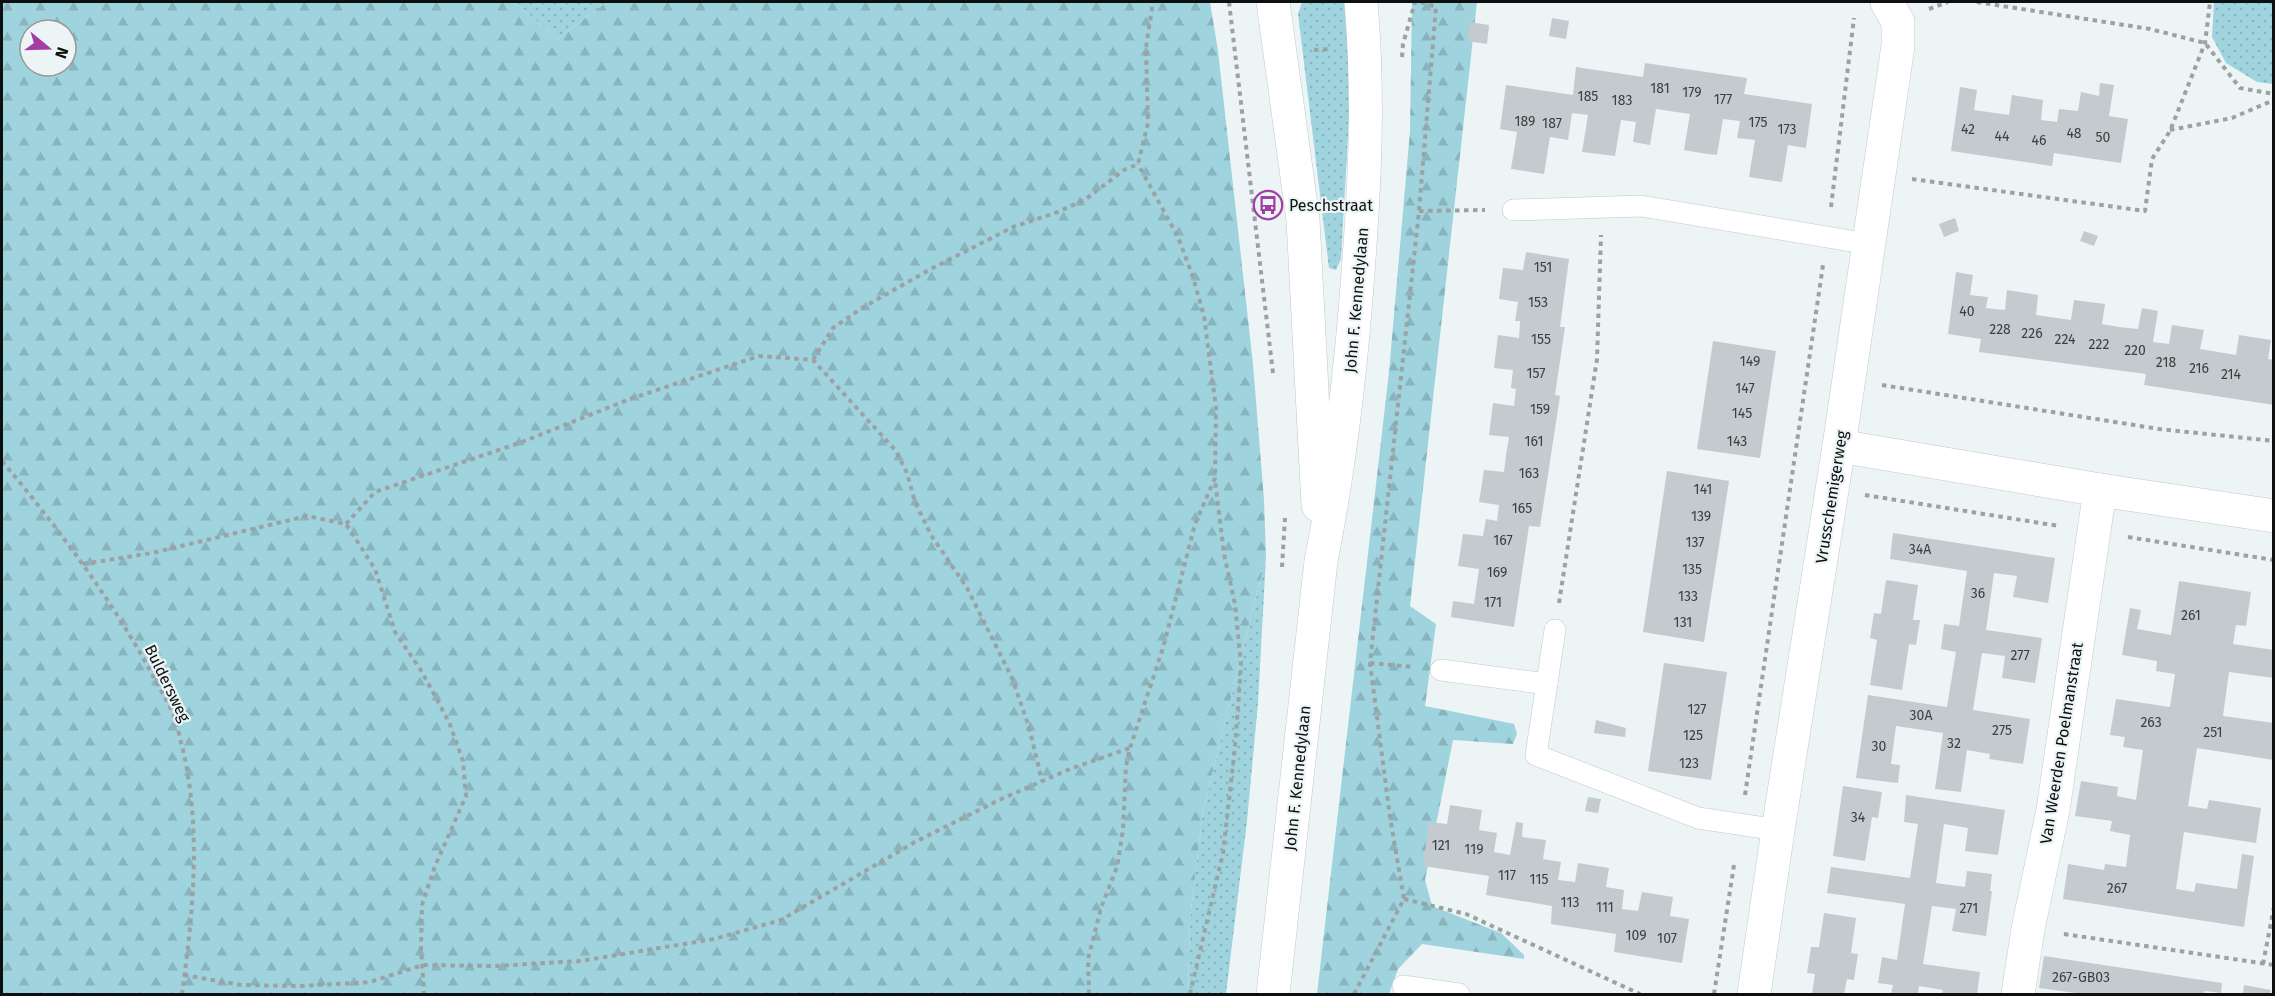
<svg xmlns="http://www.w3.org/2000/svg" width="2275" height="996" font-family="'Fira Sans',sans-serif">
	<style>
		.grass { fill: url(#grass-dots) }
		.forest { fill: url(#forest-firs); fill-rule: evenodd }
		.building { fill: #c4cbce }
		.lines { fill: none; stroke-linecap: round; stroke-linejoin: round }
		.lane-casing { stroke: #c1c9ca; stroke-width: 22 }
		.street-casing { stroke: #c1c9ca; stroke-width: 34 }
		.secondary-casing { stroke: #c1c9ca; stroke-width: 34 }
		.path { stroke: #9ca2a3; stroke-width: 4; stroke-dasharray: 4.5 4.5; stroke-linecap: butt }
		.lane { stroke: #fff; stroke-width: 21 }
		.street { stroke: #fff; stroke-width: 33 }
		.secondary { stroke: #fff; stroke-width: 33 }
		.labels { text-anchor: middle; stroke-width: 4.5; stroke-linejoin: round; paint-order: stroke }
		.number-label { font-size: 14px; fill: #3b3f40 }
		.poi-label { font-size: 16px; fill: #0d1010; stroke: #ecf4f5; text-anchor: start }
		.street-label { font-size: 16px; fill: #0d1010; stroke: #ecf4f5 }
	</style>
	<defs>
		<pattern id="grass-dots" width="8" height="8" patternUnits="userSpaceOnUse" patternTransform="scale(1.5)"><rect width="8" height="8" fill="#9fd3de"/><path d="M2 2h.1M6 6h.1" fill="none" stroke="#88b4bd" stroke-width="1.8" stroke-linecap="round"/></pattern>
		<pattern id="forest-firs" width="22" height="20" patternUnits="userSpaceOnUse" patternTransform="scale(1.5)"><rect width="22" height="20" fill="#9fd3de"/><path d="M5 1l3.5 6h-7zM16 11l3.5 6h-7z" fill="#88b4bd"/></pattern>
	</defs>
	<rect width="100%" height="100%" fill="#ecf4f5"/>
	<!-- grass -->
	<g class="grass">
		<polygon points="515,2 607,2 557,39"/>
		<polygon points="1302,2 1345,2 1351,84 1341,259 1336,270 1329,268 1298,14"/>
		<polygon points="2214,2 2273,2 2273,84 2257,82 2226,63 2212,37"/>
		<polygon points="1266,557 1258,703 1247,821 1226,994 1188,994 1190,919 1203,811"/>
	</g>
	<!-- forest -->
	<g class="forest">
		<path d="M2,2H515L557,39L607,2H1210L1218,51L1253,364L1264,500L1266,557L1203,811L1190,919L1188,994H2ZM30,30H66V66H30Z"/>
		<polygon points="1412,2 1477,2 1410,606 1436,624 1425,706 1514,724 1517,734 1513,744 1453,740 1425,880 1432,906 1501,933 1524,955 1524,959 1422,944 1398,969 1389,994 1317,994 1389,372 1410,131"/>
	</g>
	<!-- building -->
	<g class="building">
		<polygon points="1552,18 1569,21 1566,39 1549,36"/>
		<polygon points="1470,22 1489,25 1487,44 1468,41"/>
		<polygon points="1645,63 1747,78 1744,94 1812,104 1806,148 1788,145 1782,182 1749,177 1755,140 1737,138 1740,121 1723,119 1717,155 1701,153 1684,150 1690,114 1656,109 1650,145 1633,142 1636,122 1621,120 1615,156 1582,152 1588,115 1572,113 1568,140 1550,137 1544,174 1511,169 1517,132 1500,129 1506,85 1573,95 1576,67 1643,77"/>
		<polygon points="2100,83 2114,85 2109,116 2128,119 2121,163 2054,153 2052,166 1951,151 1960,87 1977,90 1974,110 2009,115 2012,95 2043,100 2041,120 2057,122 2059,109 2078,111 2081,92 2099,96"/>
		<polygon points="1955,218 1959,231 1944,237 1939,224"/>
		<polygon points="2084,231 2098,236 2094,246 2080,241"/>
		<polygon points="1526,252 1569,259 1560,327 1565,327 1555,395 1560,396 1540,527 1529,526 1514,627 1451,617 1453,601 1474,604 1479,569 1458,566 1463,534 1483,536 1486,519 1497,521 1499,505 1479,502 1484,470 1504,472 1506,455 1509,437 1489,435 1493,403 1514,406 1516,389 1511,388 1513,370 1494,368 1498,335 1519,338 1520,321 1515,321 1518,302 1499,299 1503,268 1523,270"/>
		<polygon points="1956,272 1973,275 1970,295 1988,297 1986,308 2005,310 2007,290 2038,295 2036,315 2071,320 2074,300 2105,304 2102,324 2119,327 2138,329 2142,308 2158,311 2153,342 2169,344 2172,325 2204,330 2200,349 2236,355 2239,335 2271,340 2268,359 2274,360 2274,405 2144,385 2146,374 1979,352 1981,339 1948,334"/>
		<polygon points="1713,341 1776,351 1760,458 1697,449"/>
		<polygon points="1667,471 1729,481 1704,642 1643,632"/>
		<polygon points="1893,533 2055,558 2048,603 2013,597 2017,576 1994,573 1986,630 2042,638 2035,683 2002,678 2005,656 1982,653 1973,710 2030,719 2023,764 1989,759 1990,754 1967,750 1961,792 1935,789 1943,733 1896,726 1891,764 1900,765 1898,783 1856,778 1868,695 1947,707 1956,652 1941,649 1944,624 1959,626 1967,571 1890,559"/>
		<polygon points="1886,580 1918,585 1913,620 1920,620 1916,645 1909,644 1902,690 1870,685 1877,640 1870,638 1874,613 1881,614"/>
		<polygon points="2179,581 2251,592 2246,626 2236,625 2233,644 2274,650 2274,678 2229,672 2223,716 2274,723 2274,760 2197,748 2188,806 2207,809 2209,800 2261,808 2256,843 2184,832 2176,889 2194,892 2196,883 2237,889 2242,854 2254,856 2244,927 2063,899 2068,864 2104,870 2105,864 2126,867 2130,835 2110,831 2112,821 2075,816 2081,781 2118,787 2117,796 2136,800 2143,750 2123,747 2125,737 2110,735 2116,699 2170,707 2175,674 2156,671 2157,661 2122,655 2130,608 2141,610 2137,629 2171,635"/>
		<polygon points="1664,663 1727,672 1711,780 1648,771"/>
		<polygon points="1596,720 1626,728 1625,737 1594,733"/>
		<polygon points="1843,786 1882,792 1878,818 1872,817 1865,861 1833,856"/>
		<polygon points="1906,795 2005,810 1998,855 1965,851 1968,828 1944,824 1936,883 1965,887 1967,871 1992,874 1990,891 1992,891 1986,936 1952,931 1956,909 1932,906 1923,964 1980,972 1977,994 1942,994 1943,990 1919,986 1918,994 1891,994 1893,985 1878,983 1882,957 1897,960 1905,904 1827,893 1831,867 1910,878 1918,824 1904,822"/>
		<polygon points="1588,797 1601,799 1598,813 1585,811"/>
		<polygon points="1450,805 1482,810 1479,830 1497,833 1494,852 1510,855 1516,822 1523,823 1522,837 1546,840 1543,859 1561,862 1558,880 1575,882 1578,863 1609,868 1606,887 1624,890 1622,909 1638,911 1642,892 1673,897 1670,916 1689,919 1682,963 1614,952 1616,934 1551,924 1552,906 1486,895 1489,876 1423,866 1429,822 1447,824"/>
		<polygon points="1824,913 1856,918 1851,953 1858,954 1854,980 1847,979 1844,994 1812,994 1815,974 1807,973 1811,947 1819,947"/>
		<polygon points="2044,956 2222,983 2221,993 2205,991 2204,994 2083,994 2039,988"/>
		<polygon points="2244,985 2271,990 2270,994 2243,994"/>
	</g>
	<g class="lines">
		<!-- lane casing -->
		<g class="lane-casing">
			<g id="lane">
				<polyline points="1513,210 1641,206 1869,244"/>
				<polyline points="1555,630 1536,755 1698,818 1778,830"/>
				<polyline points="1441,670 1547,684"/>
				<polyline points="1403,986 1459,994"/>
			</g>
		</g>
		<!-- street casing -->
		<g class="street-casing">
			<g id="street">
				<polyline points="1839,446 2100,490 2274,516"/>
				<polyline points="1754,994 1778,830 1839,446 1898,46 1898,22 1887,2"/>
				<polyline points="2018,994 2028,929 2053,810 2100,490"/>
			</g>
		</g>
		<!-- secondary casing -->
		<g class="secondary-casing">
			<g id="secondary">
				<polyline points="1273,2 1303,220 1318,505"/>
				<path d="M1273,994L1321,561C1340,465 1351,370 1358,273C1365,180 1369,95 1361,2"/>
			</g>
		</g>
		<!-- path -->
		<g class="path">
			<polyline points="1229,2 1273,373"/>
			<polyline points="1977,2 2150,29 2205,43 2240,88 2274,94"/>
			<polyline points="1929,9 1948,2"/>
			<polyline points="1314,50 1330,49"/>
			<polyline points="1402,57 1403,44 1415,2"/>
			<polyline points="2170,130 2232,118 2274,100"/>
			<polyline points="1912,179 2145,211 2152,159 2170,131 2205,43 2210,2"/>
			<polyline points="1831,207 1854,18"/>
			<polyline points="1419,211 1485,210"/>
			<polyline points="813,360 833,328 862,308 929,270 1013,227 1058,212 1086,199 1124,170 1138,164 1148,123 1146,47 1153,2"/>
			<polyline points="1882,385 2159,429 2274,441"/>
			<path d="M2,461C58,528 111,598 153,676C160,689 168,702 174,716C178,725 179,737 182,746C202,828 193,913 182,994"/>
			<polyline points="1865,495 2059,526"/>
			<polyline points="346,524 375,492 522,442 630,399 759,356 813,360 896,451 907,473 915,502 931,535 967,588 1012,678 1029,727 1042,781"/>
			<polyline points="2128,537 2274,560"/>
			<polyline points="83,564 152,553 307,516 346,524 375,569 395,632 422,672 449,722 463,761 466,796 435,866 422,905 421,946 424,994"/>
			<polyline points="1282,567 1285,518"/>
			<polyline points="1559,603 1597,359 1601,235"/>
			<polyline points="1370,663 1413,667"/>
			<polyline points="1745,795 1823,265"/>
			<polyline points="1404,899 1466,914 1640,994"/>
			<polyline points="2064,934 2274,965"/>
			<polyline points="2263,964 2274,907"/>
			<polyline points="184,975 241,985 299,986 370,982 423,965 494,966 581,961 714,939 781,920 915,842 999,800 1070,769 1130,748"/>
			<polyline points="1089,994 1088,959 1101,908 1117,867 1123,830 1126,766 1130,748 1163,648 1195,524 1215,478 1216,408 1204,316 1192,274 1178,237 1138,164"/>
			<polyline points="1190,994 1223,853 1235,747 1241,665 1235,604 1224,554 1215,480"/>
			<polyline points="1354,994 1404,899 1390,817 1370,663 1419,211 1436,7 1421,2"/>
			<polyline points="1714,994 1734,865"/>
		</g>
		<!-- lane -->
		<use href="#lane" class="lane"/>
		<!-- street -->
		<use href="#street" class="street"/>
		<!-- secondary -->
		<use href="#secondary" class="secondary"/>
	</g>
	<!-- icons -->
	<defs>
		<g id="bus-ring" transform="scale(1.5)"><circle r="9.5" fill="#ecf4f5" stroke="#a13fa5" stroke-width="1.5"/><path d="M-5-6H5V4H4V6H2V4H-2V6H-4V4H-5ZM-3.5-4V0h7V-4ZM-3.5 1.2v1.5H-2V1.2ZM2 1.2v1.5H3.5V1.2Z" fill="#a13fa5"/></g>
	</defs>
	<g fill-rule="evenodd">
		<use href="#bus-ring" x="1268" y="205"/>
	</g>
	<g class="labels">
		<!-- number labels -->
		<g class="number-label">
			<text x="1660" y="93">181</text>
			<text x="1692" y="97">179</text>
			<text x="1588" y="101">185</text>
			<text x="1723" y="104">177</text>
			<text x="1622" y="105">183</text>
			<text x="1525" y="126">189</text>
			<text x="1758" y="127">175</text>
			<text x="1552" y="128">187</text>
			<text x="1787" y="134">173</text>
			<text x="1968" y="134">42</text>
			<text x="2074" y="138">48</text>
			<text x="2002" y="141">44</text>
			<text x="2103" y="142">50</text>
			<text x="2039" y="145">46</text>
			<text x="1543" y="272">151</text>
			<text x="1538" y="307">153</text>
			<text x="1967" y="316">40</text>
			<text x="2000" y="334">228</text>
			<text x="2032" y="338">226</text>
			<text x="1541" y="344">155</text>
			<text x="2065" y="344">224</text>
			<text x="2099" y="349">222</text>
			<text x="2135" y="355">220</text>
			<text x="1750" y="366">149</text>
			<text x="2166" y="367">218</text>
			<text x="2199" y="373">216</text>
			<text x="1536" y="378">157</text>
			<text x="2231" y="379">214</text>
			<text x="1745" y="393">147</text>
			<text x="1540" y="414">159</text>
			<text x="1742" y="418">145</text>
			<text x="1534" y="446">161</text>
			<text x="1737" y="446">143</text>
			<text x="1529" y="478">163</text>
			<text x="1703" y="494">141</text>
			<text x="1522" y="513">165</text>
			<text x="1701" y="521">139</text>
			<text x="1503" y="545">167</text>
			<text x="1695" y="547">137</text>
			<text x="1920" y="554">34A</text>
			<text x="1692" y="574">135</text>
			<text x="1497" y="577">169</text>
			<text x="1978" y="598">36</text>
			<text x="1688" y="601">133</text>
			<text x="1493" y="607">171</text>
			<text x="2191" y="620">261</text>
			<text x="1683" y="627">131</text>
			<text x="2020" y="660">277</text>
			<text x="1697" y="714">127</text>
			<text x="1921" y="720">30A</text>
			<text x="2151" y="727">263</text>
			<text x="2002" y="735">275</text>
			<text x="2213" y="737">251</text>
			<text x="1693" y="740">125</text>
			<text x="1954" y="748">32</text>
			<text x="1879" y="751">30</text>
			<text x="1689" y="768">123</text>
			<text x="1858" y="822">34</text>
			<text x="1441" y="850">121</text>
			<text x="1474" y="854">119</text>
			<text x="1507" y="880">117</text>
			<text x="1539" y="884">115</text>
			<text x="2117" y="893">267</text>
			<text x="1570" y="907">113</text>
			<text x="1605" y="912">111</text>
			<text x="1969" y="913">271</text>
			<text x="1636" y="940">109</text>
			<text x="1667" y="943">107</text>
			<text x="2081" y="982">267-GB03</text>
		</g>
		<!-- poi labels -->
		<g class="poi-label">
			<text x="1289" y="211">Peschstraat</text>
		</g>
		<!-- street labels -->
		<g class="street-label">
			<text transform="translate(1356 300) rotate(-85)" y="6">John F. Kennedylaan</text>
			<text transform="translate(1831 497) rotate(-81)" y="6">Vrusschemigerweg</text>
			<text transform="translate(168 683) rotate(64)" y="6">Buldersweg</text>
			<text transform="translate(2061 743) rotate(-81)" y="6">Van Weerden Poelmanstraat</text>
			<text transform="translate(1297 778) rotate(-84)" y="6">John F. Kennedylaan</text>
		</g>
	</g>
	<!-- border -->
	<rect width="2275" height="996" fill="none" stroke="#0d1010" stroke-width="6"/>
	<!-- north arrow -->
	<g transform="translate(48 48) rotate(109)"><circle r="28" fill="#ecf4f5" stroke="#939999" stroke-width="1.5"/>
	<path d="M0-4.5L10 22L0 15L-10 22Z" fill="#a13fa5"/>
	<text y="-9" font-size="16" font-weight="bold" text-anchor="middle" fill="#0d1010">N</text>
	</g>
</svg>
